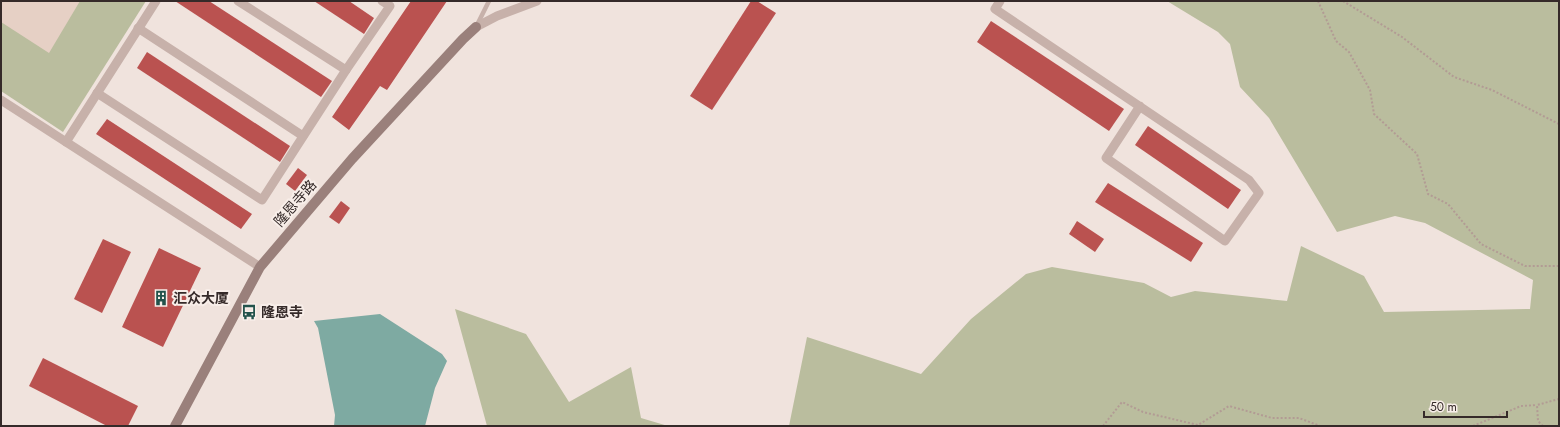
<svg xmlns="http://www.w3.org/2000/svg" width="1560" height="427" font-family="Jost,'Noto Sans SC',sans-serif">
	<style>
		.green { fill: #babd9e }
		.plaza { fill: #e6d0c5 }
		.water { fill: #7eaaa2 }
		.building { fill: #ba5250 }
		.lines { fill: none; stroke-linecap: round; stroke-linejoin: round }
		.path { stroke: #b29b94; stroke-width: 2; stroke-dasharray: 2 2; stroke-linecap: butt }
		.lane { stroke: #c7b1aa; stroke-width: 4.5 }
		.street { stroke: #c7b1aa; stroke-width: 9 }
		.secondary { stroke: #9a807b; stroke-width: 10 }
		.labels { text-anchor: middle; stroke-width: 4; stroke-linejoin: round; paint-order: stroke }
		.street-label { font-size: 14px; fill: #352a29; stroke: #f8eee9 }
		.poi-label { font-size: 14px; font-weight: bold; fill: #352a29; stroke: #f8eee9; text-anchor: start }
	</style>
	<rect width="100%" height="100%" fill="#f0e3dd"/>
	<!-- green -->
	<g class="green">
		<polygon points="1,1 146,1 63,132 1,91"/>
		<polygon points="1167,1 1559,1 1559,426 789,426 807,337 921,374 971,319 1026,274 1052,267 1144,283 1171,297 1195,291 1287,301 1301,246 1364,276 1384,312 1530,309 1533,280 1425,223 1395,216 1337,232 1269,118 1240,87 1230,44 1218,32"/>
		<polygon points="455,309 526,334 569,402 631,367 641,418 668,426 487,426"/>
	</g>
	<!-- plaza -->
	<polygon class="plaza" points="1,1 80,1 49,53 1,22"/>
	<!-- water -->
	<polygon class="water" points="380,314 442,354 447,361 435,388 425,426 334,426 335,415 318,328 314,321"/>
	<!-- building -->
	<g class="building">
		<polygon points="175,1 209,1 332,81 321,97"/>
		<polygon points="314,1 349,1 374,18 364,34"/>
		<polygon points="411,1 447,1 387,90 380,86 349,130 332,117"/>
		<polygon points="751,1 757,1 776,13 712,110 690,96"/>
		<polygon points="991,21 1124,109 1109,131 977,42"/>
		<polygon points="147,52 290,146 280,162 137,68"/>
		<polygon points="107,119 252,214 241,229 96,134"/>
		<polygon points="1148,126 1241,190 1228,209 1135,145"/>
		<polygon points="298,168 307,175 295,191 286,184"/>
		<polygon points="1108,183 1203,243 1191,262 1095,202"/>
		<polygon points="341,201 350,208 339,224 329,217"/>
		<polygon points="1077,221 1104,239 1095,252 1069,234"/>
		<polygon points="103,239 131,252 102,313 74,299"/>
		<polygon points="159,248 201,268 163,347 122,327"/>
		<polygon points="43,358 138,406 128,426 107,426 29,386"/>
	</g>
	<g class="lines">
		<!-- path -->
		<g class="path">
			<polyline points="1318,1 1336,41 1349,52 1370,90 1374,114 1417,154 1428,194 1448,204 1481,244 1525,266 1559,266"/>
			<polyline points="1343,1 1402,37 1454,77 1492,90 1559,124"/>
			<polyline points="1103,426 1122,402 1143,412 1198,425 1229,406 1272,418 1299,418 1320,426"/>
			<polyline points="1473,426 1521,406 1537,405"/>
			<polyline points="1543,426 1538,421 1537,405 1559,399"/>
		</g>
		<!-- lane -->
		<polyline class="lane" points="477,25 489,1"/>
		<!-- street -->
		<g class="street">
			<polyline points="238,1 346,70"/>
			<polyline points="1000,1 995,9 1249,180 1259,193 1225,241 1106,158 1140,106"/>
			<polyline points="476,27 497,16 537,1"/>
			<polyline points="138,28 303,136"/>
			<polyline points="97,93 262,200 346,70 390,6 382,1"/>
			<polyline points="1,100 260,267"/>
			<polyline points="66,142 156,1"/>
		</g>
		<!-- secondary -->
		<polyline class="secondary" points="175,426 260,267 352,159 463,39 476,27"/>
	</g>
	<!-- icons -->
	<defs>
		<g id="building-bare" transform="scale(1.2)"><path d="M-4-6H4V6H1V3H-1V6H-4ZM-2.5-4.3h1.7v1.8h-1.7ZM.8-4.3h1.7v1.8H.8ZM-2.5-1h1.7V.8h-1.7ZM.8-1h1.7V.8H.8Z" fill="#22524b" stroke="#f8eee9" stroke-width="2.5" paint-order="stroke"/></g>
		<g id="bus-bare" transform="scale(1.2)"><path d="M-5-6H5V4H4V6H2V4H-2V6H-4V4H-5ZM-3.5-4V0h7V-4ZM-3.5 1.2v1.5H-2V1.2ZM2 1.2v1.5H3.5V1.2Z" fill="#22524b" stroke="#f8eee9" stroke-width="2.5" paint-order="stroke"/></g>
	</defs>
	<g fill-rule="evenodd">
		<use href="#building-bare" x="161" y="298"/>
		<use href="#bus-bare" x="249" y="312"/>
	</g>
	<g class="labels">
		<!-- street labels -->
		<g class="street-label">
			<text transform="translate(295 203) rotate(-49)" y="5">隆恩寺路</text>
		</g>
		<!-- poi labels -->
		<g class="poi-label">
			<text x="173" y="303">汇众大厦</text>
			<text x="261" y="317">隆恩寺</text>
		</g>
	</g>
	<!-- border -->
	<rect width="1560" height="427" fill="none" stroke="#352a29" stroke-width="4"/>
	<!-- scale -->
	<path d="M1424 411v6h83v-6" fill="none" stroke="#352a29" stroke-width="2"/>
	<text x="1430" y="411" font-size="12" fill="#352a29" stroke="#f8eee9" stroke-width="3" paint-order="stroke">50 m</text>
</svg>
